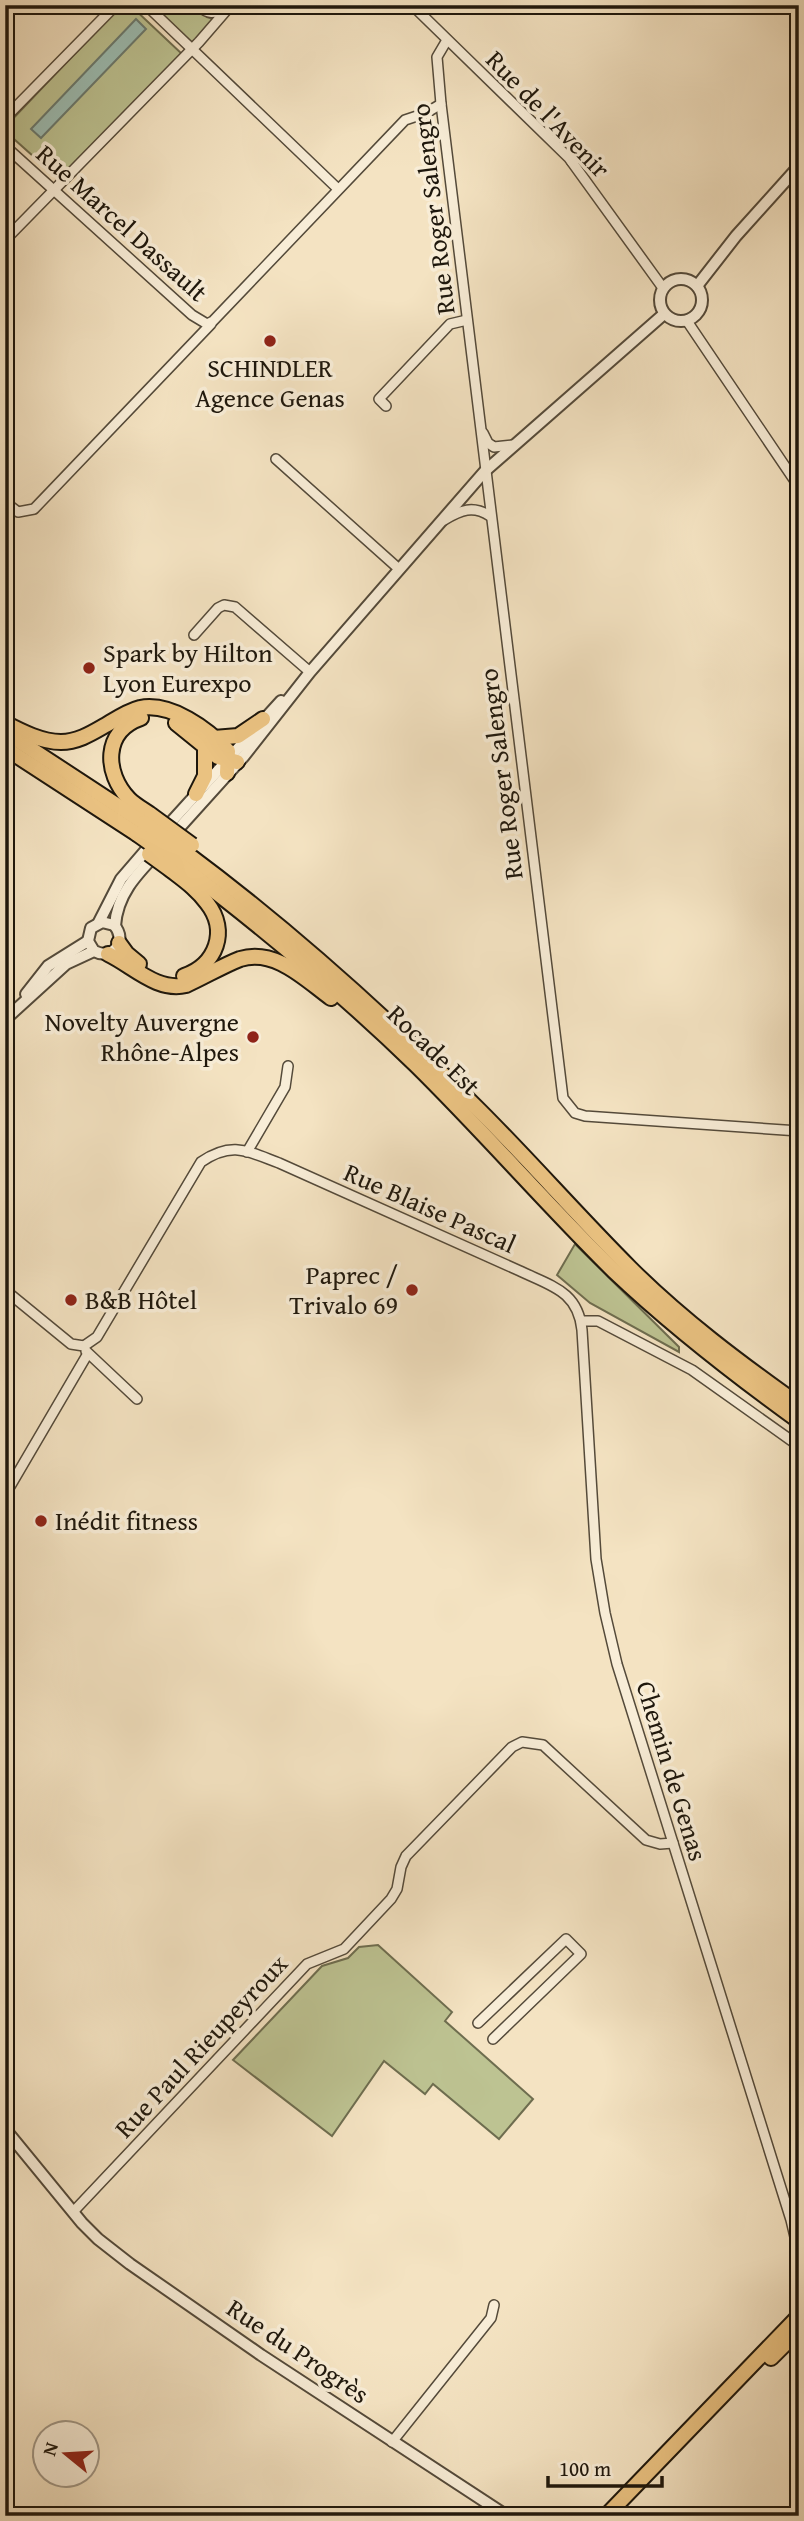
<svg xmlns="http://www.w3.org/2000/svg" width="804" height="2521" font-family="'Gentium Book Plus',serif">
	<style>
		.green { fill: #bdc392; stroke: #6e6d4f; stroke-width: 2 }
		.water { fill: #9cbeb4; stroke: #6a7b71; stroke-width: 2 }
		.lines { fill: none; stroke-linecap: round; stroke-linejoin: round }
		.minor-casing { stroke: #544a3a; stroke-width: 12 }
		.tertiary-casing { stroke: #544a3a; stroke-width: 14 }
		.primary-casing { stroke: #1e170c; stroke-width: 18 }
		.trunk-casing { stroke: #1e170c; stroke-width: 18 }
		.minor { stroke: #f8edd7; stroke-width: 9 }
		.tertiary { stroke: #f8edd7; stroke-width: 10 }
		.primary { stroke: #eac281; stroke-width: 14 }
		.trunk { stroke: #eac281; stroke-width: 14 }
		.trunk-bridge-casing { stroke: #1e170c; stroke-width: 18; stroke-linecap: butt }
		.trunk-bridge { stroke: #eac281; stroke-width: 14 }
		.poi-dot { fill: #8f2418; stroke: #f8edd7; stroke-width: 2.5 }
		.labels { text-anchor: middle; stroke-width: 7; stroke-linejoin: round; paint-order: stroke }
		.street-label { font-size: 26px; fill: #1e170c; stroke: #f8edd7 }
		.poi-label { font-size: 26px; fill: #1e170c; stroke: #f8edd7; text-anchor: start }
	</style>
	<rect width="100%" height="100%" fill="#f4e3c2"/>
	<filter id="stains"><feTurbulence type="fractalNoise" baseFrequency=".00286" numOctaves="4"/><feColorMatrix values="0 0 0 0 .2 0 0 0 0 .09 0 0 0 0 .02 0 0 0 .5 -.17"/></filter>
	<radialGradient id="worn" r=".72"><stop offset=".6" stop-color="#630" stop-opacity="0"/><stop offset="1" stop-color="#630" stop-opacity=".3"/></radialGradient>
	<!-- green -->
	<g class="green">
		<polygon points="121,5 130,5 182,54 61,181 5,131 5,127"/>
		<polygon points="151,5 194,5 207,17 216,20 192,45"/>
		<polygon points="575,1244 679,1347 679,1352 590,1303 557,1275"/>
		<polygon points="378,1945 452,2012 445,2021 533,2099 499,2139 433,2084 425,2094 384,2061 332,2136 233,2060 322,1966 348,1958 359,1947"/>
	</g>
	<!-- water -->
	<polygon class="water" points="136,19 146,29 41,138 31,129"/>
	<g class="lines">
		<!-- minor casing -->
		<g class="minor-casing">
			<g id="minor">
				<polyline points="146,5 338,189"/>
				<path d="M198,5C208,15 214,14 227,8"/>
				<polyline points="412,5 569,158 663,288"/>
				<polyline points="447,40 437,57 441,104 563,1098 575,1113 585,1116 799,1131"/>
				<polyline points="5,118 116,5"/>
				<polyline points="5,146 192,315 207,324 213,321 405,120 426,113 441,104"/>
				<polyline points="572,162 583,153"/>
				<polyline points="5,240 199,42 231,5"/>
				<polyline points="687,321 799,487"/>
				<polyline points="386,406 379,399 450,324 467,320"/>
				<polyline points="483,433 488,443 494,447 513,445"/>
				<polyline points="276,459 399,569"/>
				<polyline points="5,502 18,512 34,509 211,324"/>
				<path d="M444,520C461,510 473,505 490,516"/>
				<polyline points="194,635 218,608 224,605 235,607 310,672"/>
				<polyline points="247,1152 285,1087 288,1066"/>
				<polyline points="5,1290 71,1344 84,1346"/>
				<polyline points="581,1321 598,1321 692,1370 799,1446"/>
				<path d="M84,1346L97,1337L201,1162C232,1141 247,1151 279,1163L520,1271C551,1286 578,1291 582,1330L596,1559L605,1613L617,1664L791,2220L799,2254"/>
				<polyline points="86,1351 137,1399"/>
				<polyline points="5,1495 87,1355"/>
				<polyline points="478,2023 566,1939 581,1954 493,2039"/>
				<polyline points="73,2212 307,1964 344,1949 391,1899 397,1889 401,1867 406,1856 512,1747 522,1742 543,1745 646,1840 660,1844 673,1843"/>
				<polyline points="392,2442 491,2318 494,2305"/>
			</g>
		</g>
		<!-- tertiary casing -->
		<g class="tertiary-casing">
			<g id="tertiary">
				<circle cx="681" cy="300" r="21"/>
				<polyline points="697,286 736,236 799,166"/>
				<polyline points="162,832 281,701"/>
				<polyline points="171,837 244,756 310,672 485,471 664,314"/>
				<polyline points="99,922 121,879 152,843"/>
				<path d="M115,926C117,894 137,874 158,852"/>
				<polyline points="26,994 48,966 88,941"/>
				<path d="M10,1015L66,964L94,951C113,961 128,941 114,925L102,922L91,928L88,941L94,951"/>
				<polyline points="5,2129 82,2223 98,2239 130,2264 261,2355 507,2516"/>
			</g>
		</g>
		<!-- primary casing -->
		<g class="primary-casing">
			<g id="primary">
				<polyline points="771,2358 799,2330"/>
				<polyline points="606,2516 799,2316"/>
			</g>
		</g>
		<!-- trunk casing -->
		<g class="trunk-casing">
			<g id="trunk">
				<path d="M141,718C103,731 104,773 129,799C135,805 144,810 151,815"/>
				<path d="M5,723C22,732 42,742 61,742C78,742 92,733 106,725C116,719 128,711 140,708C171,702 208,729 228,751L227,773"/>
				<polyline points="176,723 218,757 237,762"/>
				<polyline points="5,732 144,823"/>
				<polyline points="214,738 238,736 263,719"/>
				<polyline points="5,748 137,834"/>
				<polyline points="196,794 205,776 205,749"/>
				<path d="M186,853C291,931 387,1018 480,1111C531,1162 579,1217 630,1268C681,1319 740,1363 799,1405"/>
				<path d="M178,863C261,926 341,992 416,1065C484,1132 546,1204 614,1271C672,1326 734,1374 799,1421"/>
				<path d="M171,870C184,880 197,889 207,903C229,931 216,965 184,976"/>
				<polyline points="119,943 127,954 139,964"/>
				<path d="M108,954C133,966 157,992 186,985C204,977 222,966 240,959C275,948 305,979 331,998"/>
			</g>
		</g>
		<!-- minor -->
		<use href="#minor" class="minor"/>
		<!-- tertiary -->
		<use href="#tertiary" class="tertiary"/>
		<!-- primary -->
		<use href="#primary" class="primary"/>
		<!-- trunk -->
		<use href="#trunk" class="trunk"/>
		<!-- trunk-bridge casing -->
		<g class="trunk-bridge-casing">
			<g id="trunk-bridge">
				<polyline points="151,815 192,845"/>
				<polyline points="144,823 186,853"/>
				<polyline points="137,834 178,863"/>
				<polyline points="149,854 171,870"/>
			</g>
		</g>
		<!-- trunk-bridge -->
		<use href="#trunk-bridge" class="trunk-bridge"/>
	</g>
	<!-- markers -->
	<g class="poi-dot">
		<circle cx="270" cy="341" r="7"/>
		<circle cx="89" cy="668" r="7"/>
		<circle cx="253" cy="1037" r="7"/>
		<circle cx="412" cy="1290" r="7"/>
		<circle cx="71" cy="1300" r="7"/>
		<circle cx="41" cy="1521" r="7"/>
	</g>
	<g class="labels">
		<!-- street labels -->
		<g class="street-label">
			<text transform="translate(548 114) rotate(46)" y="9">Rue de l'Avenir</text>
			<text transform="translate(433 209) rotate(-97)" y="9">Rue Roger Salengro</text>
			<text transform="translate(122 223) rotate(42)" y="9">Rue Marcel Dassault</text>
			<text transform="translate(501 774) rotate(-97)" y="9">Rue Roger Salengro</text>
			<text transform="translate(434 1050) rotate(44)" y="9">Rocade Est</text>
			<text transform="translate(430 1208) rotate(24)" y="9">Rue Blaise Pascal</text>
			<text transform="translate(672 1771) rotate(73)" y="9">Chemin de Genas</text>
			<text transform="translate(201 2046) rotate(-47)" y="9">Rue Paul Rieupeyroux</text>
			<text transform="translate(298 2351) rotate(34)" y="9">Rue du Progrès</text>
		</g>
		<!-- poi labels -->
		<g class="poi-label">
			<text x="270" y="377" text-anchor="middle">SCHINDLER<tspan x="270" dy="30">Agence Genas</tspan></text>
			<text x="103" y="662">Spark by Hilton<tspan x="103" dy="30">Lyon Eurexpo</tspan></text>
			<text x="239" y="1031" text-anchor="end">Novelty Auvergne<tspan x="239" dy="30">Rhône-Alpes</tspan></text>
			<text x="398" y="1284" text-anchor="end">Paprec /<tspan x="398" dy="30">Trivalo 69</tspan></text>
			<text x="85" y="1309">B&amp;B Hôtel</text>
			<text x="55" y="1530">Inédit fitness</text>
		</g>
	</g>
	<!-- margin -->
	<rect width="804" height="2521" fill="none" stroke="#f4e3c2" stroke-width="28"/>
	<rect x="7" y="7" width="790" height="2507" fill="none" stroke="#1e170c" stroke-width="3.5"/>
	<rect x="14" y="14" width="776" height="2493" fill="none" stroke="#1e170c" stroke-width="2"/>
	<!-- north arrow -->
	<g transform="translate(66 2454) rotate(288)"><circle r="33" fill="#f8edd7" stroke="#a19786" stroke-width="2"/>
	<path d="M0-5L12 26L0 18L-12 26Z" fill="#8f2418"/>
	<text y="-10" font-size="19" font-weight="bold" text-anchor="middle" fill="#1e170c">N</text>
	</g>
	<!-- scale -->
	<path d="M548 2476v10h114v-10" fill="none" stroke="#1e170c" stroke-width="3.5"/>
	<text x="559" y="2476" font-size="21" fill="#1e170c" stroke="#f8edd7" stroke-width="5" paint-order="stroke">100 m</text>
	<rect width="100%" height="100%" filter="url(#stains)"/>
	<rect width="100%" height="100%" fill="url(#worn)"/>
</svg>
